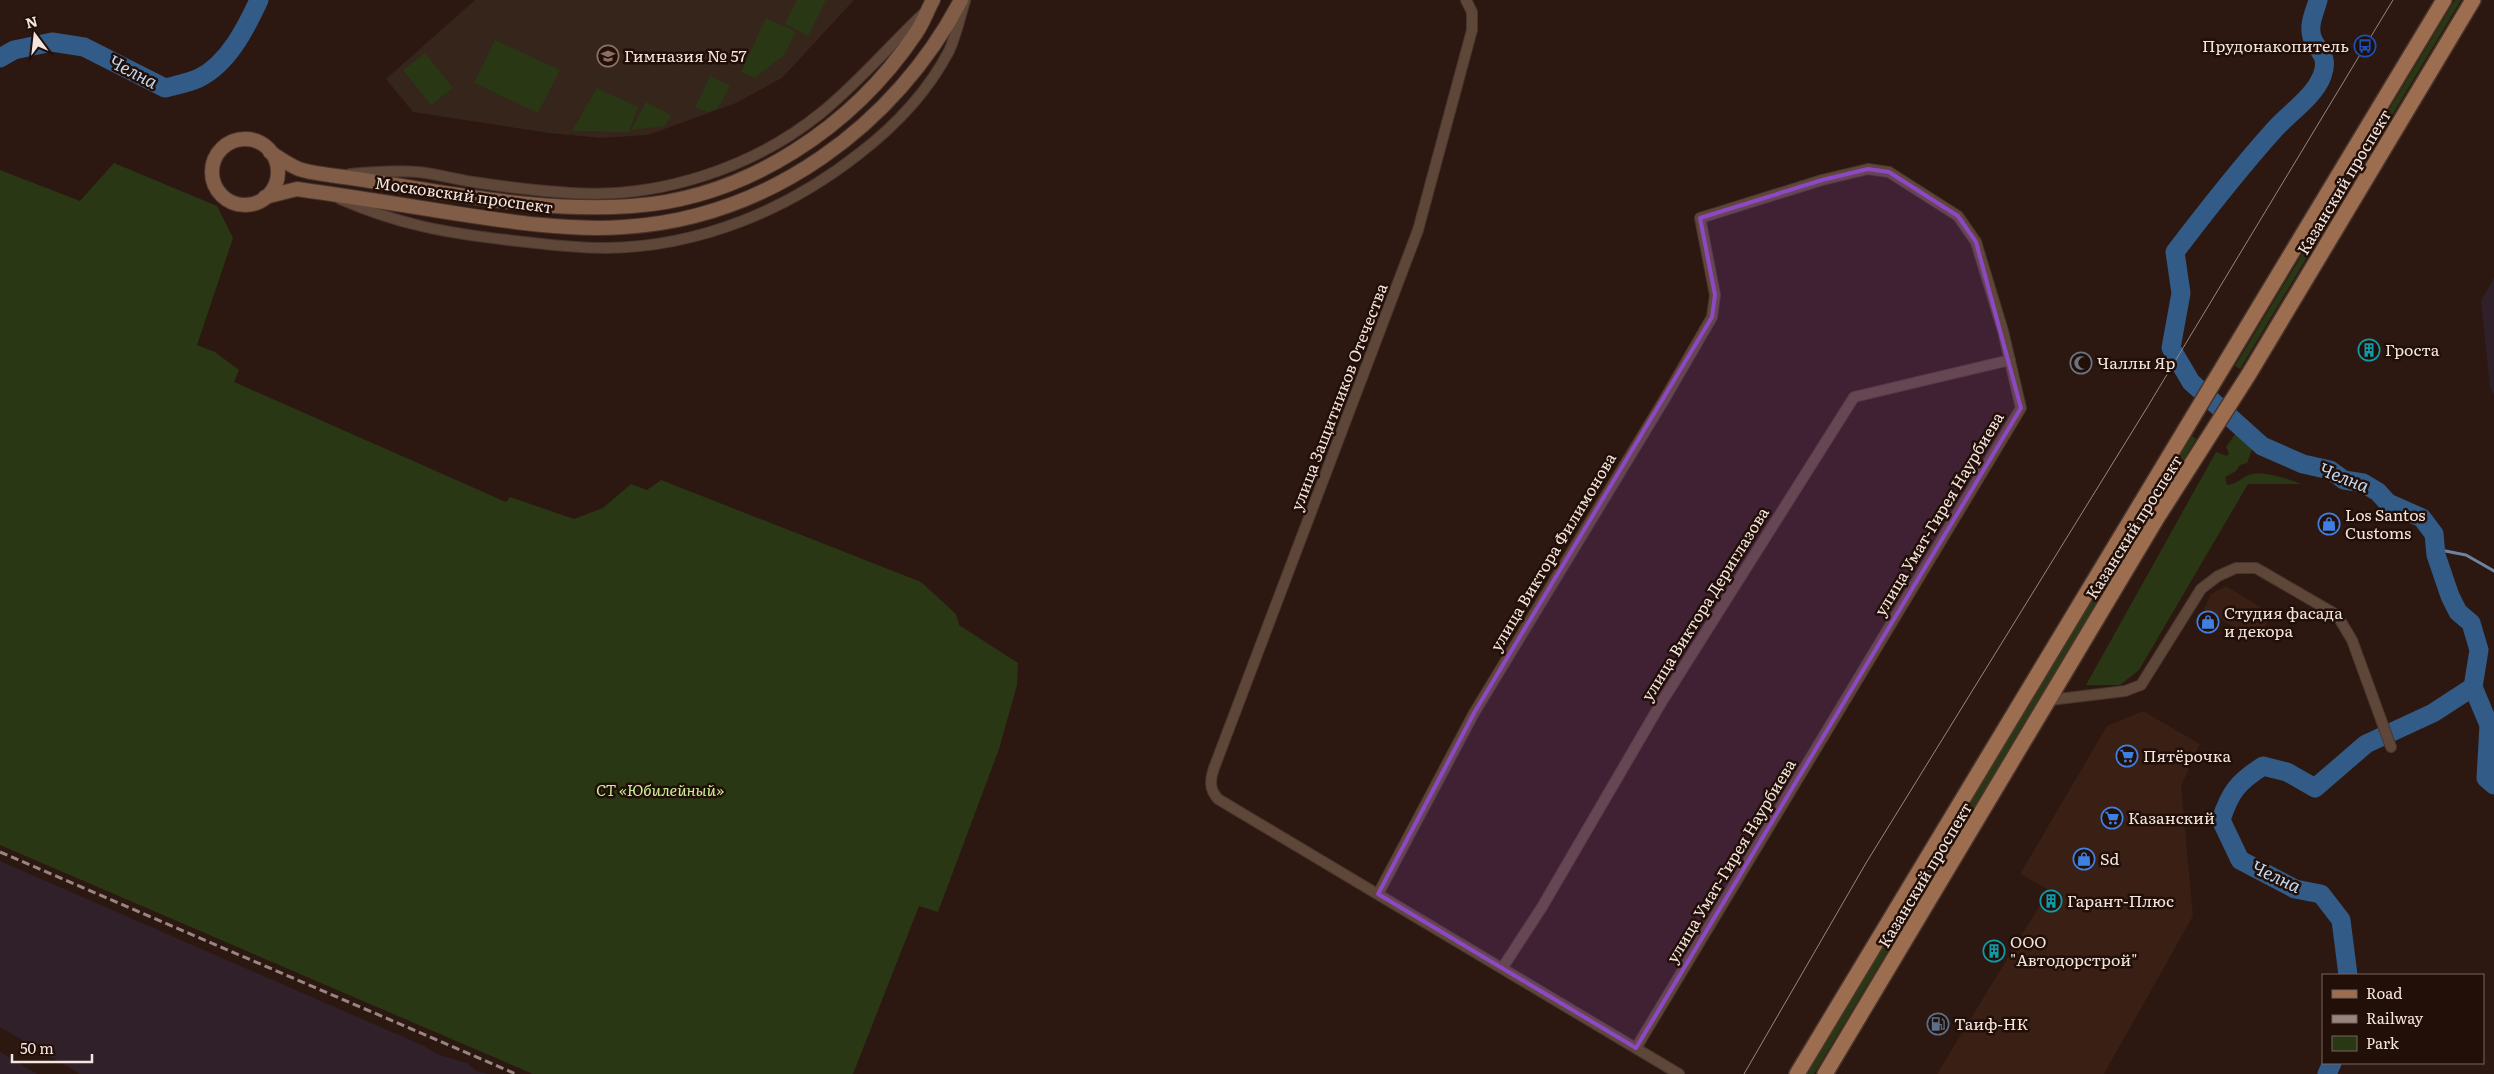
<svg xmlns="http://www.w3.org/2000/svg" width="2494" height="1074" font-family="Literata,serif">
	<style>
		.built { fill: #391f14 }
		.industrial { fill: #2f202a }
		.education { fill: #35251b }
		.green { fill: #293715 }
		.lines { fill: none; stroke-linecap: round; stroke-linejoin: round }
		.stream { stroke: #6c84a2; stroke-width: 3 }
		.river { stroke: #325b88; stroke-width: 19 }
		.minor-casing { stroke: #48352d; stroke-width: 12 }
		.secondary-casing { stroke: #48352d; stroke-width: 16 }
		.primary-casing { stroke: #48352d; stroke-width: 18 }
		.minor { stroke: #5e4638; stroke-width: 10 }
		.secondary { stroke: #815c46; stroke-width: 14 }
		.primary { stroke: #9d6d50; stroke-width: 15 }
		.tram { stroke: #96867f; stroke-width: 1 }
		.rail { stroke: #96867f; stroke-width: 3; stroke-dasharray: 8 4; stroke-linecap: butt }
		.marked { fill: #8d48c4; fill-opacity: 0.2; stroke: #8d48c4; stroke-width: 4; stroke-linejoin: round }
		.labels { text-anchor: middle; stroke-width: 5; stroke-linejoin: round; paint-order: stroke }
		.poi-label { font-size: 16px; fill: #f3e5df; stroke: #220f07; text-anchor: start }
		.street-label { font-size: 16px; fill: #f3e5df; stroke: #220f07 }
		.park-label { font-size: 16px; font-style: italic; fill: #caf09a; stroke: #220f07 }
		.water-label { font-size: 18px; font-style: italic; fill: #bfd8f4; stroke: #220f07 }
	</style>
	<rect width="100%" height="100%" fill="#2c1810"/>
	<!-- built -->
	<g class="built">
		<polygon points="2226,586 2272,614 2257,641 2204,609 2211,594"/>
		<polygon points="2143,711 2200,744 2181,786 2193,916 2104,1074 1937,1074 2040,905 2042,899 2040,898 2047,889 2020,874 2107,726"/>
	</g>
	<!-- industrial -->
	<g class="industrial">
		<polygon points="2494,278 2494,395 2490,387 2481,301"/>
		<polygon points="0,861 424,1046 439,1055 467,1063 476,1071 489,1074 80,1074 0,1027"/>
		<polygon points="0,1052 37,1074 0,1074"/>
	</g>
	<!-- education -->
	<polygon class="education" points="475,0 854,0 782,78 736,103 648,135 601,138 549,133 413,112 386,79"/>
	<!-- green -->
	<g class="green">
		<polygon points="797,0 826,0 808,36 785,24"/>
		<polygon points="2455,0 2461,0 2240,369 2235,366"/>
		<polygon points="766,18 796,32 784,55 755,78 741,72"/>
		<polygon points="495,40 560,70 538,113 474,83"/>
		<polygon points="425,53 453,88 431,105 403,70"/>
		<polygon points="710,76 730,86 718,108 707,112 695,107"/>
		<polygon points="597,88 638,107 629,132 572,131"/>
		<polygon points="646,102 671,115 665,126 631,130"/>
		<polygon points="114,163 217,206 233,238 197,345 215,352 239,370 234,382 506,502 510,497 574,519 603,508 631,484 647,490 661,480 921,582 956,614 959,625 1018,663 1017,685 999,749 938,912 919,906 853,1074 533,1074 0,845 0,170 80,201"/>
		<path d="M2238,430L2254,444L2247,463L2240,465L2236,471L2225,477L2227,485C2237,484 2241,478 2249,475C2262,470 2289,479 2301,484H2248L2139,670L2120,685H2086L2216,452L2227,456L2229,453L2226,447Z"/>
		<polygon points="2192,436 2196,439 2168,485 2163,482"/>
		<polygon points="2155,495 2157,496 2126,547 2107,585 1814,1074 1807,1074"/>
	</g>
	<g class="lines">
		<!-- stream -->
		<polyline class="stream" points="2435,549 2466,555 2494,571"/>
		<!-- river -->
		<g class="river">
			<path d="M2318,0C2315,12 2308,24 2312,37C2317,52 2330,55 2322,76C2314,97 2289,113 2274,130C2239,169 2207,210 2175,252L2181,293L2171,348L2191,382L2262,446L2303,464L2330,470L2344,480L2363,483L2378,492L2388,503L2422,518L2434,534L2436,555L2450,596L2458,612L2471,623L2479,650L2473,687L2433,713L2366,744L2315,788L2287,772L2263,766C2238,782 2230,792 2221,820L2240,860L2295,889L2321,894L2341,920L2348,975"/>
			<path d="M0,58L14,50L52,42L84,47L165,88C176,85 188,83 199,78C228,64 246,28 259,0"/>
			<polyline points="2473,687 2489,725 2486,778 2494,785"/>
			<polyline points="2327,1074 2332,1063"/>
		</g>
		<!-- minor casing -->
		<g class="minor-casing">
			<g id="minor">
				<path d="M1466,0L1472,12V30L1418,230L1214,768C1210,780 1209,789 1218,799L1679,1074"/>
				<path d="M350,174C372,172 395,170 418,172C436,174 455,179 473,182C506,187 539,191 571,193C659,199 753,168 821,113C858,83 889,46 924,13"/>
				<path d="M340,199C397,224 446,233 508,240C541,244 573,248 606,248C699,247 788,210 860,153C895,126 928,91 949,51C956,36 960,17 965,1"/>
				<polyline points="2050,700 2125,691 2141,685 2201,589 2218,576 2236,568 2256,568 2337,615 2352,640 2391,747"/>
				<polyline points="1378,894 1474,713 1664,400 1712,317 1715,295 1700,218 1822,180 1868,169 1889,172 1958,216 1976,242 2003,331 2021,408 1636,1048"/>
				<polyline points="1503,967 1542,907 1661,703 1854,397 2010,360"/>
			</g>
		</g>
		<!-- secondary casing -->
		<g class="secondary-casing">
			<g id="secondary">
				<circle cx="245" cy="172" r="33"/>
				<path d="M270,152C279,158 289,165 299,169C310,173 325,174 336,176C366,180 396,185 426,190C494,201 563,211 632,206C747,198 853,127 916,33C923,23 927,11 933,0"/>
				<path d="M265,197L297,189C347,196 397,204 447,212C505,221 565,231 624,227C768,218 895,126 961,0"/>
			</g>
		</g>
		<!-- primary casing -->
		<g class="primary-casing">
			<g id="primary">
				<polyline points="1797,1074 2444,0"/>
				<polyline points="1825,1074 2157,518 2249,374 2473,0"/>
			</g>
		</g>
		<!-- minor -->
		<use href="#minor" class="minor"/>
		<!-- secondary -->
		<use href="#secondary" class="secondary"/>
		<!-- primary -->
		<use href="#primary" class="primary"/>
		<!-- tram -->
		<polyline class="tram" points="1744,1074 1866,863 2148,406 2393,0"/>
		<!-- rail -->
		<polyline class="rail" points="0,852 516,1074"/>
	</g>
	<!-- marked area -->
	<path class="marked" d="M1868,169L1889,172L1958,216L1976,242L2021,408L1636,1048L1378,894L1474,713L1712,317L1715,295L1700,218L1822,180Z"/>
	<!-- icons -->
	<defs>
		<g id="bus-ring" transform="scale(1.125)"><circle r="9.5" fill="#220f07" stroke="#1a4fb4" stroke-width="1.5"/><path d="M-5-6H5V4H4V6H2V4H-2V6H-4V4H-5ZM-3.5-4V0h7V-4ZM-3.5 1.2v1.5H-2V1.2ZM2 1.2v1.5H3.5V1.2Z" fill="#1a4fb4"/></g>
		<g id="school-ring" transform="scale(1.125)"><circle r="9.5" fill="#220f07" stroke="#8d6e63" stroke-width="1.5"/><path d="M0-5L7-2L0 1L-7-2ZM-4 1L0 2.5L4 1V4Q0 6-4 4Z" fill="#8d6e63"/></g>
		<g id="building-ring" transform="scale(1.125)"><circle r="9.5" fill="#220f07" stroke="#0f9aa8" stroke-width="1.5"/><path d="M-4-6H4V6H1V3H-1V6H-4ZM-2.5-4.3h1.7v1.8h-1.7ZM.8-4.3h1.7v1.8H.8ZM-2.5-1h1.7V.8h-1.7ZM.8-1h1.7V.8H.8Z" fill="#0f9aa8"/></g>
		<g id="mosque-ring" transform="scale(1.125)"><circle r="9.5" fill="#220f07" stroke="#6b7280" stroke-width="1.5"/><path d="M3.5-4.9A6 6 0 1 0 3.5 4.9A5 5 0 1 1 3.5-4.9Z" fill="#6b7280"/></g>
		<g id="shop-ring" transform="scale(1.125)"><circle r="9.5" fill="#220f07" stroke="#3f7fe0" stroke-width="1.5"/><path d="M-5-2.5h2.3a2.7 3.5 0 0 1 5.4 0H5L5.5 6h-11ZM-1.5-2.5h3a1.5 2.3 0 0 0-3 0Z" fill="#3f7fe0"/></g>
		<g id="supermarket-ring" transform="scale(1.125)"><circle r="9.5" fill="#220f07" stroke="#3f7fe0" stroke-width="1.5"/><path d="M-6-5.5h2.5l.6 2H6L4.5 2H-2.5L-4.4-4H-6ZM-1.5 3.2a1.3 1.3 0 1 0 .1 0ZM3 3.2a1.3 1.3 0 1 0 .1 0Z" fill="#3f7fe0"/></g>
		<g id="fuel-ring" transform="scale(1.125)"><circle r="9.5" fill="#220f07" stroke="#5c6f8a" stroke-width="1.5"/><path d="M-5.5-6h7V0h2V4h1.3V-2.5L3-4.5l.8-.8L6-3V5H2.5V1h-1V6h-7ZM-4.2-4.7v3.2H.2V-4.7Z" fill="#5c6f8a"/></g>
	</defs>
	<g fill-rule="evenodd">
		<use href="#bus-ring" x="2365" y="46"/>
		<use href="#school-ring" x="608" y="56"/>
		<use href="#building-ring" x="2369" y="350"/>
		<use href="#mosque-ring" x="2081" y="363"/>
		<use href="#shop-ring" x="2329" y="524"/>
		<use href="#shop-ring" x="2208" y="622"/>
		<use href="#supermarket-ring" x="2127" y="756"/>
		<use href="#supermarket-ring" x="2112" y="818"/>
		<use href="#shop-ring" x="2084" y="859"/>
		<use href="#building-ring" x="2051" y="901"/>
		<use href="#building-ring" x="1994" y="951"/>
		<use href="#fuel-ring" x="1938" y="1024"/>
	</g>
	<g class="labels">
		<!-- poi labels -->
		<g class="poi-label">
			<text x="2349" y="52" text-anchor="end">Прудонакопитель</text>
			<text x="624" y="62">Гимназия № 57</text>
			<text x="2385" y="356">Гроста</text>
			<text x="2097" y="369">Чаллы Яр</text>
			<text x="2345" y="521">Los Santos<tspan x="2345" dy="18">Customs</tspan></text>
			<text x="2224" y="619">Студия фасада<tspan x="2224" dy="18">и декора</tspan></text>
			<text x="2143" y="762">Пятёрочка</text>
			<text x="2128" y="824">Казанский</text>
			<text x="2100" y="865">Sd</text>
			<text x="2067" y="907">Гарант-Плюс</text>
			<text x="2010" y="948">ООО<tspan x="2010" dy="18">"Автодорстрой"</tspan></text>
			<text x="1954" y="1030">Таиф-НК</text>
		</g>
		<!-- street labels -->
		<g class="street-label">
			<text transform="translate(2344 182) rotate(-59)" y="6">Казанский проспект</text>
			<text transform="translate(464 195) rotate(8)" y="6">Московский проспект</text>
			<text transform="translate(1339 397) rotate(-69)" y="6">улица Защитников Отечества</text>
			<text transform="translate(1939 514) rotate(-59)" y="6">улица Умат-Гирея Наурбиева</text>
			<text transform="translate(2134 527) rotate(-58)" y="6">Казанский проспект</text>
			<text transform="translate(1553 552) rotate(-59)" y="6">улица Виктора Филимонова</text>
			<text transform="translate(1705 604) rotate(-58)" y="6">улица Виктора Дериглазова</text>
			<text transform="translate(1731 861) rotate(-59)" y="6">улица Умат-Гирея Наурбиева</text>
			<text transform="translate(1925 875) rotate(-59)" y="6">Казанский проспект</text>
		</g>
		<!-- park labels -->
		<g class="park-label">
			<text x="660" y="796">СТ «Юбилейный»</text>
		</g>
		<!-- water labels -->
		<g class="water-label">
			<text transform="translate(133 72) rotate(27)" y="6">Челна</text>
			<text transform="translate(2344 478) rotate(21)" y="6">Челна</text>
			<text transform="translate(2276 877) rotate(25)" y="6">Челна</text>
		</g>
	</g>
	<!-- legend -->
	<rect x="2322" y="974" width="162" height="90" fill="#220f07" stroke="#76655d"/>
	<rect x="2332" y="990" width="25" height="8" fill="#9d6d50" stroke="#76655d"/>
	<text x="2366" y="999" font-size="15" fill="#f3e5df">Road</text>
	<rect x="2332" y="1015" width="25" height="8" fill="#96867f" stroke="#76655d"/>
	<text x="2366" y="1024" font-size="15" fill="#f3e5df">Railway</text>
	<rect x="2332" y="1036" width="25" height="15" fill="#293715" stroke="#76655d"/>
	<text x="2366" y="1049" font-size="15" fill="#f3e5df">Park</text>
	<!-- north arrow -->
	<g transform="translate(35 35) rotate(345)" stroke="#220f07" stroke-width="4" paint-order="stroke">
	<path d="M0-4L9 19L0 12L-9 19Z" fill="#f3e5df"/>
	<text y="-8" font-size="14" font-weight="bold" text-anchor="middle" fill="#f3e5df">N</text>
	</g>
	<!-- scale -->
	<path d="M12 1054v8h80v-8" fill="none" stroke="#f3e5df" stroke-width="2.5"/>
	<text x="20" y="1054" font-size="15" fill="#f3e5df" stroke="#220f07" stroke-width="4" paint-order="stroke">50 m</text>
</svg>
